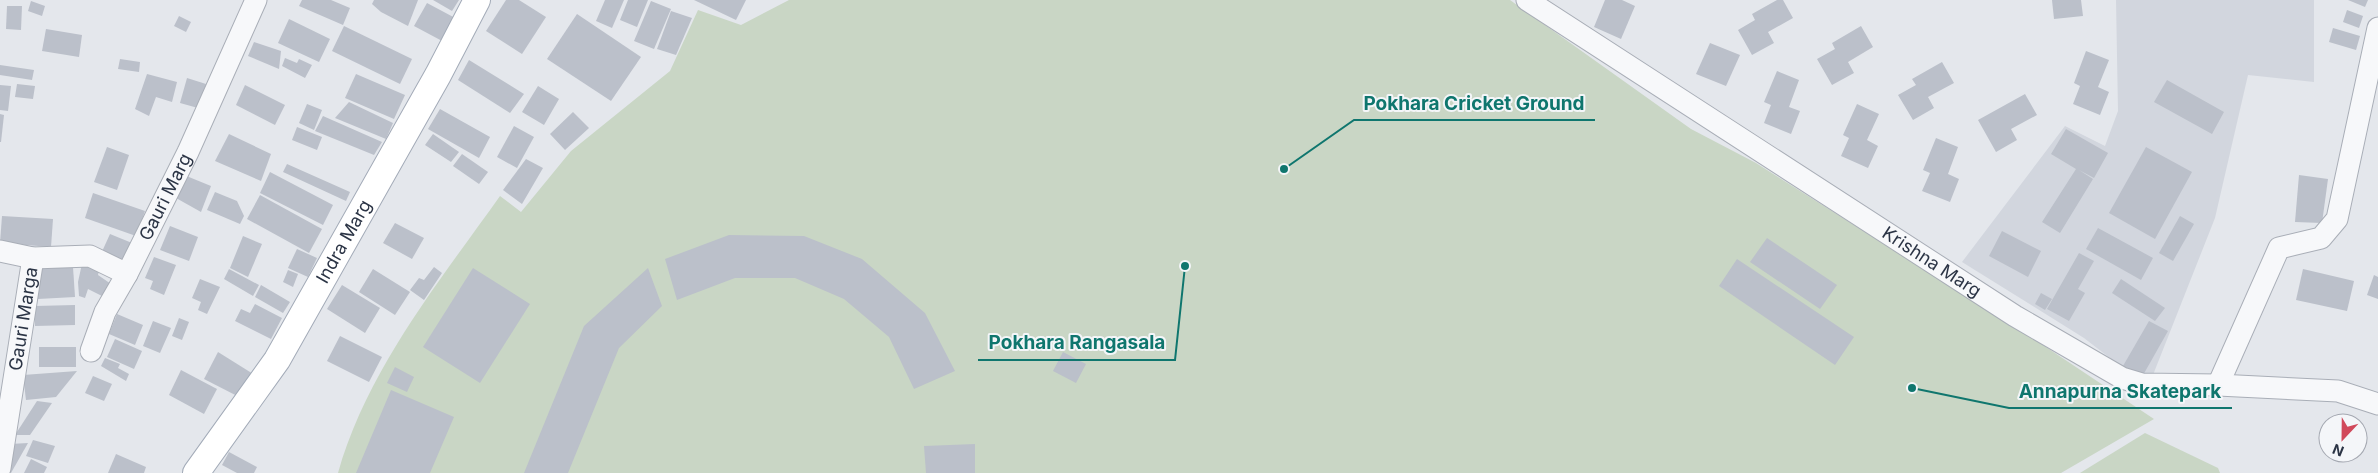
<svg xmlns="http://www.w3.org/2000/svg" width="2378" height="473" font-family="Inter,sans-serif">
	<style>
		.built { fill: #d2d6de }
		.green { fill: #c9d6c5 }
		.building { fill: #bbc0ca }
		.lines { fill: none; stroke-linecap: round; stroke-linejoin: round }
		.minor-casing { stroke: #a9aeb7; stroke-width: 23 }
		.major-casing { stroke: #a3abb8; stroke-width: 28 }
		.minor { stroke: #f7f8fa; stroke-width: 21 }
		.major { stroke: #fff; stroke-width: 26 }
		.labels { text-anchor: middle; stroke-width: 4; stroke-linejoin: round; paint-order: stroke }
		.street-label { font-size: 18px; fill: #2b3445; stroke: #f4f6f9 }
		.leader { fill: none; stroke: #0f766e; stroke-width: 2 }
		.callout-dot { fill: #0f766e; stroke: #f4f6f9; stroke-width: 2 }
		.callout-label { font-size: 19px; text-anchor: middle; font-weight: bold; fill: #0f766e; stroke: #f4f6f9; stroke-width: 4; stroke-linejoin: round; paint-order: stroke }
	</style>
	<rect width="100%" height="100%" fill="#e4e7ec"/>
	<!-- built -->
	<polygon class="built" points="2116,0 2314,0 2314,82 2248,75 2215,218 2151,380 2119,365 2084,338 1962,262 2065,126 2105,146 2118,111"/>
	<!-- green -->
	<g class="green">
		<path d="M789,0H1510L1691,129L1756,163L2028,335L2154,419L2061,473H338C367,370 439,282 500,196L521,212L571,151L670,71L698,10L741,25Z"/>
		<polygon points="2145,433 2218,468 2220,473 2080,473"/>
	</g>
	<!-- building -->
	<g class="building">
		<polygon points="302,0 331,0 350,8 343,25 299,6"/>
		<polygon points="374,0 418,0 408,26 381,12 372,4"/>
		<polygon points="433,0 459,0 452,11"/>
		<polygon points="506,0 519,0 546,17 522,54 486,31"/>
		<polygon points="605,0 624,0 612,28 596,21"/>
		<polygon points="628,0 648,0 637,27 620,20"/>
		<polygon points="694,0 746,0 736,20"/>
		<polygon points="1605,0 1622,0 1635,6 1621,39 1594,27"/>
		<polygon points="1777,0 1783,0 1793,18 1768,32 1774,43 1752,55 1738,30 1755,20 1752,14"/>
		<polygon points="2052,0 2081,0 2083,16 2054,19"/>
		<polygon points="2348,0 2368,0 2365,7"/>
		<polygon points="31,1 45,6 42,16 28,11"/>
		<polygon points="651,1 671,9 654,49 634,41"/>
		<polygon points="427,3 457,19 444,42 414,26"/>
		<polygon points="7,6 22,6 21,30 6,29"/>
		<polygon points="2347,10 2363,16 2359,28 2343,22"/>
		<polygon points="671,11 692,18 676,55 657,49"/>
		<polygon points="577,14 641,57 611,101 547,59"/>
		<polygon points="179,16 191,22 186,32 174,26"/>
		<polygon points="289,19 330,39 319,62 278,43"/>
		<polygon points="344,26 412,59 400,84 332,51"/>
		<polygon points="1861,26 1873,47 1848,62 1854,73 1832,85 1817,59 1835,49 1832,43"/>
		<polygon points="2333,28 2360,36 2356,50 2329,42"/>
		<polygon points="46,29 82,35 79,57 42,51"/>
		<polygon points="254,42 281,51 279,69 248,56"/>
		<polygon points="1710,43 1740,55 1726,86 1696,74"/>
		<polygon points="2086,51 2109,60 2098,87 2109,92 2100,115 2073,104 2080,86 2074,83"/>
		<polygon points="285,58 297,63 299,59 312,65 305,78 282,66"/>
		<polygon points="120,59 140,62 139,72 118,69"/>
		<polygon points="469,60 524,94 510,113 458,80"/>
		<polygon points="1942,62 1954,83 1928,97 1934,108 1913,120 1898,95 1916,85 1912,79"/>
		<polygon points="0,65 34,70 32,80 0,75"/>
		<polygon points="1777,71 1799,80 1789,107 1800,111 1791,134 1764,123 1771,105 1764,102"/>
		<polygon points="147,74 177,82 172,102 156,97 149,116 135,109"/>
		<polygon points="356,74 405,95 394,119 345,98"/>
		<polygon points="187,78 206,84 198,108 180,103"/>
		<polygon points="2167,80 2224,112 2212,134 2154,102"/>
		<polygon points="17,84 35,86 33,99 15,97"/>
		<polygon points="0,85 11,86 8,111 0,110"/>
		<polygon points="245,85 285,105 275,125 236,105"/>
		<polygon points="538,86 559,99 544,125 522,112"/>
		<polygon points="2025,94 2037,115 2011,129 2017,140 1996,152 1978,120"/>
		<polygon points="349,102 393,123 386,139 335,118"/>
		<polygon points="307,104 322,110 314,130 299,123"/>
		<polygon points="1857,104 1879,114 1867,140 1878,146 1868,168 1841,156 1849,138 1843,135"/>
		<polygon points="440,109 490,137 479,158 428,129"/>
		<polygon points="573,112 589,128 565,150 550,134"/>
		<polygon points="0,114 4,115 1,142 0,142"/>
		<polygon points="323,116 382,142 374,155 315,131"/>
		<polygon points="514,126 534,137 517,168 497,157"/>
		<polygon points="297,127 322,137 317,150 292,140"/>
		<polygon points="2066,129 2108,153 2094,178 2079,170 2093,179 2060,233 2042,222 2076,169 2051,154"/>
		<polygon points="229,134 271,154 261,181 215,161"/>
		<polygon points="433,134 459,152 451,162 425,145"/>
		<polygon points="1936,138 1958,147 1948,174 1959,179 1950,202 1922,191 1930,173 1923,170"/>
		<polygon points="107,147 129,155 117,190 94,182"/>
		<polygon points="2146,147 2192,172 2155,239 2109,213"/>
		<polygon points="462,154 488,172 479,184 453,166"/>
		<polygon points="526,159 543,168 522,204 503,190"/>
		<polygon points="287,164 350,192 346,201 283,172"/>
		<polygon points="270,172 333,205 323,225 260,193"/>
		<polygon points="184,175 211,186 201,212 176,198"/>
		<polygon points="2299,175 2328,179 2322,223 2295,222"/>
		<polygon points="215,192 237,201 244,216 240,224 207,210"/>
		<polygon points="93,193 145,211 136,236 85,218"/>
		<polygon points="260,195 322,229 309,253 247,219"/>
		<polygon points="2,216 53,219 51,247 0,243"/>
		<polygon points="2180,216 2194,224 2173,261 2159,253"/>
		<polygon points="395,223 424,238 412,259 383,243"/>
		<polygon points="170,226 198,237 189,261 160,250"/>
		<polygon points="2098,228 2153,258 2141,280 2086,249"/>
		<polygon points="2002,231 2041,251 2028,277 1989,256"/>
		<polygon points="110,234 132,243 123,266 100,256"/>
		<polygon points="729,235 804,236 862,259 925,313 955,371 914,389 889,337 844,299 795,278 735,278 677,300 665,259"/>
		<polygon points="243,236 262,244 248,277 230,268"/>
		<polygon points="1767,238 1837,285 1820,309 1750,262"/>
		<polygon points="297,249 317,258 308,277 288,268"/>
		<polygon points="2079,253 2094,261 2078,289 2085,293 2069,321 2047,309"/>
		<polygon points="154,257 176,265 164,295 150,289 153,281 145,278"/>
		<polygon points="83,259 100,266 98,275 111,284 104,297 88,289 85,298 79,296 78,282"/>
		<polygon points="1737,259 1854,337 1835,365 1719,286"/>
		<polygon points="73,267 75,297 38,299 37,269"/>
		<polygon points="434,267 442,273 424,300 410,290 419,278 424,280"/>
		<polygon points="473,268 530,304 480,383 423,347"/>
		<polygon points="648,268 662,306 619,348 568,473 524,473 584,326"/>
		<polygon points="229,269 259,285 253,296 224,279"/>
		<polygon points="373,269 410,292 395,315 359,292"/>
		<polygon points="2303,269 2354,281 2347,311 2296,300"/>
		<polygon points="288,270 298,274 293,287 283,282"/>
		<polygon points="2374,275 2378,277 2378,299 2367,295"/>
		<polygon points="200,279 220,287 207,314 198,310 201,302 192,298"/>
		<polygon points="2121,279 2165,308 2155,321 2112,293"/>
		<polygon points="261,285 290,302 283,313 255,297"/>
		<polygon points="342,285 380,308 365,333 327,309"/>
		<polygon points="2041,293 2052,299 2045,310 2035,304"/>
		<polygon points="255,304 282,318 271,339 235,321 241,309 250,313"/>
		<polygon points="75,305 75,325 35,326 35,306"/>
		<polygon points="117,314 143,325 135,345 109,334"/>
		<polygon points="179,318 189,322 182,340 172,336"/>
		<polygon points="153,321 171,328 160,353 143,346"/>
		<polygon points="2149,321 2168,331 2142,377 2123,366"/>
		<polygon points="340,336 382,357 369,382 327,361"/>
		<polygon points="115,339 142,351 134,369 107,357"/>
		<rect x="39" y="347" width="37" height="20"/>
		<polygon points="218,352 258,377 245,400 204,379"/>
		<polygon points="1063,352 1086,364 1076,383 1053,371"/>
		<polygon points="105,358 120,364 118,368 129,374 126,381 101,366"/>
		<polygon points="395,367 414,377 407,392 387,383"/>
		<polygon points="181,370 217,389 204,414 169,395"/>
		<polygon points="77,371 56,397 26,400 23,375"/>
		<polygon points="93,376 112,384 104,401 85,393"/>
		<polygon points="391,390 454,417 430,473 356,473"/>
		<polygon points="37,401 52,403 30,435 15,435"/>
		<polygon points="33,440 55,446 48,463 26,456"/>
		<polygon points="28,443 11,473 3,469 10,444"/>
		<polygon points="975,444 975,473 926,473 924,446"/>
		<polygon points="229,452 257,467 254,473 237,473 222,465"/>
		<polygon points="116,454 146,467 144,473 108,473"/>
		<polygon points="31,459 47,467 44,473 24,473"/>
	</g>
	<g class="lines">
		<!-- minor casing -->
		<g class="minor-casing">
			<g id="minor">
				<path id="s1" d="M1527,0L2015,316L2122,378L2142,384L2218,385L2338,391L2378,404"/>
				<path id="s2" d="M0,251L33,258L90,256L127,274L188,152L256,0"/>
				<polyline points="91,351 105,312 127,274"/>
				<polyline points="2218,385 2279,248 2321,238 2337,219 2378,28"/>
				<path id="s3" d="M0,468L33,258"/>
			</g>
		</g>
		<!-- major casing -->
		<g class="major-casing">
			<g id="major">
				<path id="s4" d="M196,473L277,360L438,75L477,0"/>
			</g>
		</g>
		<!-- minor -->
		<use href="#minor" class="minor"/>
		<!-- major -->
		<use href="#major" class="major"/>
	</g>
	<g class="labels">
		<!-- street labels -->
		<g class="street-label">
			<text dy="6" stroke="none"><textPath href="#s2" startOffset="218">Gauri Marg</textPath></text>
			<text dy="6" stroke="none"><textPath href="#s4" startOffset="275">Indra Marg</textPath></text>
			<text dy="6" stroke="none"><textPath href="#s1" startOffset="482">Krishna Marg</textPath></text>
			<text dy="6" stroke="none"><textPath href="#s3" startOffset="151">Gauri Marga</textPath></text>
		</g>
	</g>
	<!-- callouts -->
	<path class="leader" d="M1284 169L1354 120H1595M1185 266L1175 360H978M1912 388L2009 408H2232"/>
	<g class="callout-dot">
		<circle cx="1284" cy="169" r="5"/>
		<circle cx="1185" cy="266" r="5"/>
		<circle cx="1912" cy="388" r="5"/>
	</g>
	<g class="callout-label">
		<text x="1474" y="110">Pokhara Cricket Ground</text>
		<text x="1077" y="349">Pokhara Rangasala</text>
		<text x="2120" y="398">Annapurna Skatepark</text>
	</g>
	<!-- north arrow -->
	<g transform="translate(2343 438) rotate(202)"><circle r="24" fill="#f4f6f9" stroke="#a4a8b1"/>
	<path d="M0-4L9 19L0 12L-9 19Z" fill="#d1495b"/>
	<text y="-8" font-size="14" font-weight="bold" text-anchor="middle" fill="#2b3445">N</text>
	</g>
</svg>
